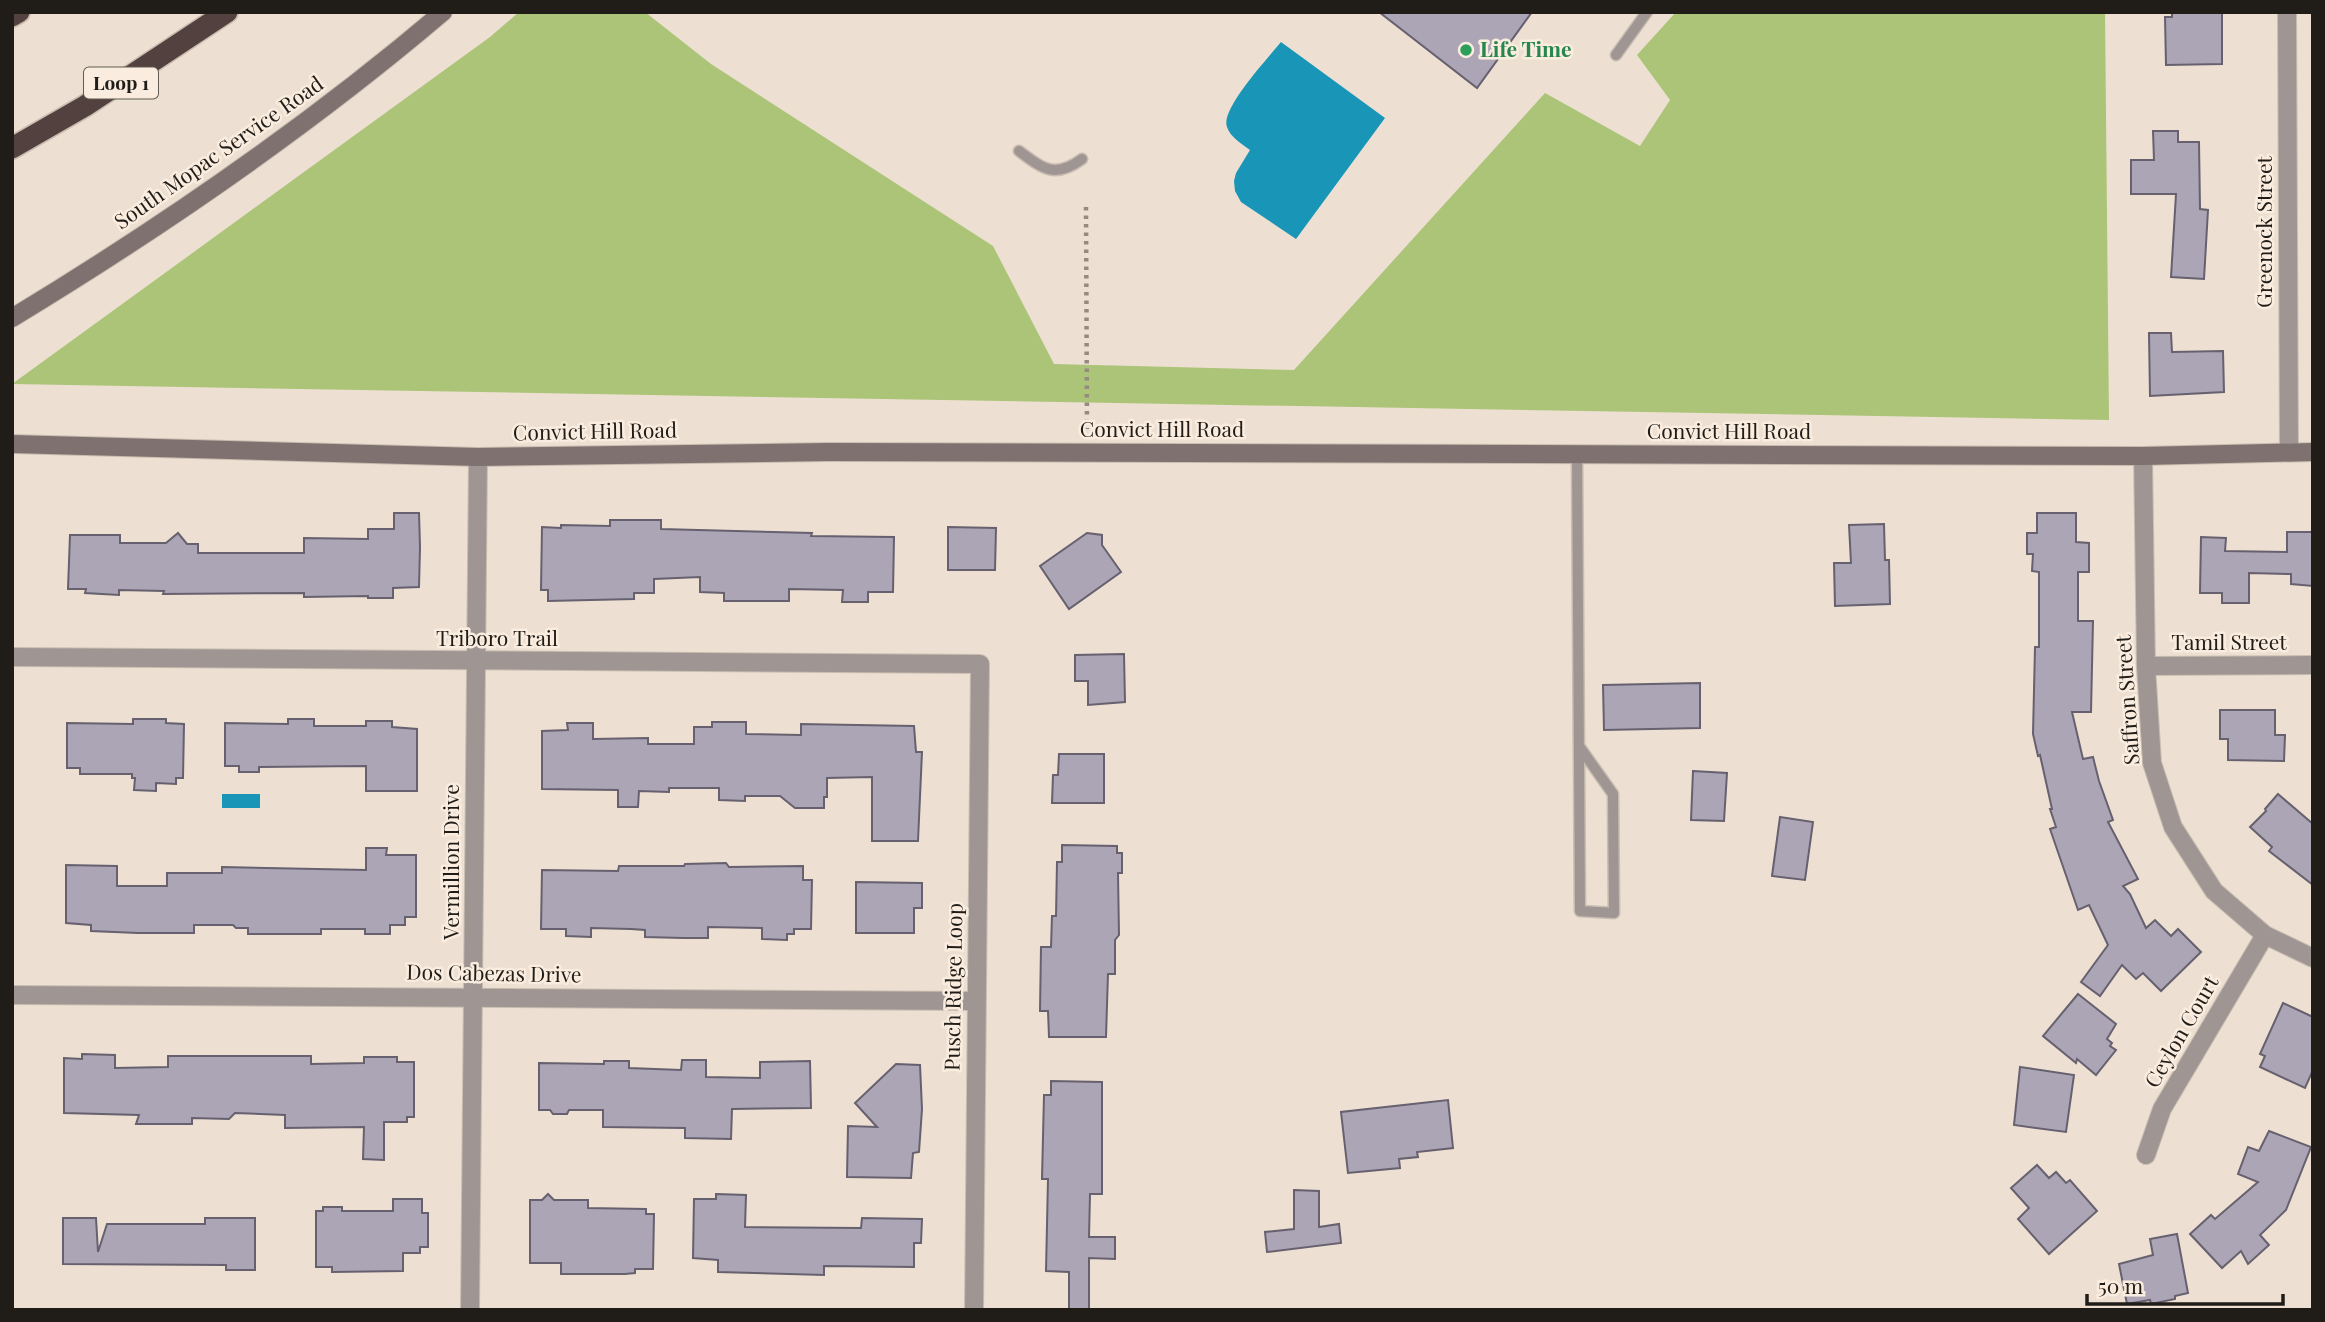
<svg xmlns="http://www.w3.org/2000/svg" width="2325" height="1322" font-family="'Playfair Display',serif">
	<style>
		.green { fill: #abc477 }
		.water { fill: #1995b7 }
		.building { fill: #aba5b5; stroke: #66606f; stroke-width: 2 }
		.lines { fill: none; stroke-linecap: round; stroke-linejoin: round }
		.lane-casing { stroke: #c8bdb0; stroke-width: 13 }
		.street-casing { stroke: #c8bdb0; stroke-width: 20 }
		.secondary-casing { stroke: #c8bdb0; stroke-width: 20 }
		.highway-casing { stroke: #c8bdb0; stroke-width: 24 }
		.path { stroke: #948b80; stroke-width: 4.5; stroke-dasharray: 3.5 5; stroke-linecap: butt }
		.lane { stroke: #9f9694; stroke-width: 10 }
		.street { stroke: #9f9694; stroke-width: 18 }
		.secondary { stroke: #7e716f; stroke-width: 18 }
		.highway { stroke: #52413f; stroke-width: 21 }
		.leisure-dot { fill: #2e9e5b; stroke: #faeddf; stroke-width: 2.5 }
		.labels { text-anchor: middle; stroke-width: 5; stroke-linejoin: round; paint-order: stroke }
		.shield { fill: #faeddf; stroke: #615b53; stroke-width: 2 }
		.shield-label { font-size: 19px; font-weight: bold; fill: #201c17 }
		.leisure-label { font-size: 21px; font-weight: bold; fill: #27864d; stroke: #faeddf; text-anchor: start }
		.street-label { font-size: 21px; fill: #201c17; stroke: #faeddf }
	</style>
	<rect width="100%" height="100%" fill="#ede0d2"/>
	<!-- green -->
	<polygon class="green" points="519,12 645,12 711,64 993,246 1054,364 1294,370 1545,93 1640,146 1670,100 1637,55 1676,12 2105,12 2109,420 12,384 490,37"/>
	<!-- water -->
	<g class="water">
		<path d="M1281,42L1385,118L1296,239L1241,202L1235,191L1234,181L1236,173L1250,150C1242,144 1230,137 1227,127C1220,109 1269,57 1281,42Z"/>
		<rect x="222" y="794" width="38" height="14"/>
	</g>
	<!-- building -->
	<g class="building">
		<polygon points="1379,12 1532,12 1477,88"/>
		<polygon points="2172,12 2222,12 2222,64 2166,65 2165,17 2172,17"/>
		<polygon points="2153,131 2178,131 2178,142 2199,142 2200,209 2208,210 2204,279 2171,277 2176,194 2131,194 2131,160 2154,160"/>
		<polygon points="2149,333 2171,333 2172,352 2223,351 2224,392 2150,396"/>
		<polygon points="394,513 419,513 420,547 419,587 393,588 393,598 368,598 368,596 304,597 304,593 163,594 164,591 119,590 119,595 85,593 86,589 68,589 70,535 120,535 120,543 166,543 178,533 187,544 198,544 198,553 304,553 304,538 368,539 368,529 394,529"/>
		<polygon points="2037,513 2076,513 2076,542 2089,543 2089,572 2078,572 2078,621 2093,621 2091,712 2072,712 2083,759 2093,757 2099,781 2113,820 2108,822 2138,879 2123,886 2130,894 2146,928 2155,920 2171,936 2178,929 2201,952 2161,991 2143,973 2136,979 2122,965 2100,996 2081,982 2108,945 2089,905 2078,910 2050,829 2056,827 2050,809 2052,809 2040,755 2038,756 2033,734 2035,647 2039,647 2039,572 2032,571 2033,554 2027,554 2027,533 2037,533"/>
		<polygon points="610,520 661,520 661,529 812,533 811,536 894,537 893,592 868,592 868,602 842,602 843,590 789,589 789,601 724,601 724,593 700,592 700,577 654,579 654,593 634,593 634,599 548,601 548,590 541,590 542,527 561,528 561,525 610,526"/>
		<polygon points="1884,524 1885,560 1889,560 1890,604 1835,606 1834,563 1851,563 1849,525"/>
		<polygon points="948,527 996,528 995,570 948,570"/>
		<polygon points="2287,532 2313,532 2313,586 2291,584 2291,574 2249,573 2249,603 2222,603 2222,593 2200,593 2201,537 2226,538 2225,551 2287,552"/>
		<polygon points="1087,533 1102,535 1102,545 1121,572 1069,609 1040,566"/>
		<polygon points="1124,654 1125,702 1088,705 1088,681 1075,681 1075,655"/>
		<polygon points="1700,683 1700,728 1604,730 1603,685"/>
		<polygon points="2220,710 2275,710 2275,735 2285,735 2284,761 2228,760 2228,739 2220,739"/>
		<polygon points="133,719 166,719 166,723 184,724 183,778 176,778 176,784 156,783 156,791 134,790 135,778 132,778 132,774 80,774 80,768 67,768 67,723 133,724"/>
		<polygon points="288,719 314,719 314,726 366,726 366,721 392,721 392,727 417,729 417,791 366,791 366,766 259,767 259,772 239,772 239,766 225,766 225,723 288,724"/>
		<polygon points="712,722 746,722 746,734 801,735 801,724 914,726 916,752 922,752 918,841 872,841 872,777 827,778 827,797 824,797 824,808 795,808 780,796 745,796 745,801 719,800 719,788 669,788 669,792 639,791 638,807 618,807 618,790 542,789 542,731 568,730 567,723 593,723 593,739 648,738 648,744 694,744 694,727 712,727"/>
		<polygon points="1059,754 1104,754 1104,803 1052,803 1053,775 1058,775"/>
		<polygon points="1693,771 1727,773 1724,821 1691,820"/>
		<polygon points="2278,794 2313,824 2313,885 2269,851 2272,847 2250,827 2266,811 2265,809"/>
		<polygon points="1780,817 1813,822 1805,880 1772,876"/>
		<polygon points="1062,845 1117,846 1117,853 1122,853 1122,873 1118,873 1119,935 1115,940 1115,974 1108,974 1106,1037 1049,1037 1048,1011 1040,1011 1041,947 1051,947 1052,916 1056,916 1057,862 1062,862"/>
		<polygon points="366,848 387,848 386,855 416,855 416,917 405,917 405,925 390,925 390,934 365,934 365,929 321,929 321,934 248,934 248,928 236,928 233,925 194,925 194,933 138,933 91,931 91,925 66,923 66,865 117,866 117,886 167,886 167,873 222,873 222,867 366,870"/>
		<polygon points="726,863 729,867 803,866 803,880 812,880 811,929 794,929 794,934 787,934 787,940 762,939 762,928 708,927 708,938 683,938 645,937 645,930 631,929 591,928 591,937 566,936 566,929 541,929 542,870 618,871 619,866 684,866 685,864"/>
		<polygon points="856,882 922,883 922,908 914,908 914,933 856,933"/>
		<polygon points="2078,994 2116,1024 2107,1039 2112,1043 2110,1046 2116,1050 2096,1075 2077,1059 2076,1063 2043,1036"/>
		<polygon points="2283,1003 2313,1017 2313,1070 2305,1088 2260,1067 2265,1056 2260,1054"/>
		<polygon points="82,1054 115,1055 115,1068 168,1067 168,1056 311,1056 311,1064 364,1063 364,1057 397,1057 397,1062 414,1062 414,1117 407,1117 407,1122 384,1122 384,1160 363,1159 364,1127 285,1128 285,1115 235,1113 229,1119 192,1118 192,1124 136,1124 139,1115 64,1113 64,1058 82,1059"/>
		<polygon points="682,1060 706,1060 706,1077 760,1078 760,1062 810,1061 811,1108 732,1109 731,1139 685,1138 685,1128 603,1127 603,1110 569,1110 567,1114 553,1114 550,1110 539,1110 539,1063 604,1064 604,1061 629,1061 629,1068 681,1070"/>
		<polygon points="896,1064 920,1065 922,1109 919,1152 913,1153 911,1178 847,1177 848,1126 877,1127 855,1103"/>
		<polygon points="2020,1067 2074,1075 2066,1132 2014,1125"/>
		<polygon points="1051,1081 1102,1082 1102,1194 1090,1194 1089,1237 1115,1237 1115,1259 1089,1258 1089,1310 1069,1310 1069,1272 1046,1271 1048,1179 1042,1179 1044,1095 1051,1095"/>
		<polygon points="1448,1100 1453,1148 1417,1152 1418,1157 1399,1159 1400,1168 1348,1173 1341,1112"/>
		<polygon points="2269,1131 2311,1147 2286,1210 2260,1235 2269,1245 2248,1264 2241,1251 2222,1268 2190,1234 2211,1215 2215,1219 2258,1182 2238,1174 2248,1147 2259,1151"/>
		<polygon points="2037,1165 2049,1178 2056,1172 2066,1183 2070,1180 2097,1211 2049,1254 2018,1219 2029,1208 2011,1188"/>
		<polygon points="1294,1190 1319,1191 1319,1227 1339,1224 1341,1243 1267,1252 1265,1232 1294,1229"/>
		<polygon points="548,1194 554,1200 588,1200 588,1208 646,1209 646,1214 654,1214 653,1269 635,1269 635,1273 625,1274 561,1274 561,1263 530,1263 530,1200 542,1200"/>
		<polygon points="716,1194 746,1195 745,1227 861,1228 862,1218 922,1219 921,1243 914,1243 914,1267 824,1266 824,1275 718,1272 718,1260 693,1258 694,1199 716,1199"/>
		<polygon points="393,1199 422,1199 422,1213 428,1213 428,1247 420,1247 420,1253 403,1253 403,1271 332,1272 332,1267 316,1267 316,1211 323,1211 323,1207 342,1207 342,1211 393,1211"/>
		<polygon points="63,1218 96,1218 98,1252 107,1224 205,1224 205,1218 255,1218 255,1270 226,1270 226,1265 63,1264"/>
		<polygon points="2177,1234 2188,1293 2175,1296 2175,1299 2151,1304 2150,1300 2127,1304 2119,1264 2153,1255 2150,1239"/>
	</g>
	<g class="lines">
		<!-- lane casing -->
		<g class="lane-casing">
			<g id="lane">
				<polyline points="1616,55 1647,12"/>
				<path d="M1019,151C1043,169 1055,179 1082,159"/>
				<polyline points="1577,455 1580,911 1614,913 1613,794 1579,746"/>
			</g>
		</g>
		<!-- street casing -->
		<g class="street-casing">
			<g id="street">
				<polyline points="2287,12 2289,452"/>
				<polyline points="2143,456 2146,666 2152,763 2173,827 2214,891 2265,935 2313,958"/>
				<polyline points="12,657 980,664 974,1310"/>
				<polyline points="2146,666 2313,665"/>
				<polyline points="12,995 976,1001"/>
				<polyline points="2146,1155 2162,1109 2265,935"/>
				<polyline points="470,1310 478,457"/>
			</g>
		</g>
		<!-- secondary casing -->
		<g class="secondary-casing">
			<g id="secondary">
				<path d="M12,318C162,227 309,126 443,12"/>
				<polyline points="12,444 478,457 828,452 2143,456 2313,452"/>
			</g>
		</g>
		<!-- highway casing -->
		<g class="highway-casing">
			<g id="highway">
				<polyline points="12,16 19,12"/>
				<polyline points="12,148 85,106 227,12"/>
			</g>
		</g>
		<!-- path -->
		<polyline class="path" points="1086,207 1087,429"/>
		<!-- lane -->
		<use href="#lane" class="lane"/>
		<!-- street -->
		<use href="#street" class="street"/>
		<!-- secondary -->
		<use href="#secondary" class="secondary"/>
		<!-- highway -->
		<use href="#highway" class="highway"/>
	</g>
	<!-- markers -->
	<circle class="leisure-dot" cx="1466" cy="50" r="7"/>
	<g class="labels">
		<!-- shield labels -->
		<rect class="shield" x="84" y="67.5" width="74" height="31" rx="5"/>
		<g class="shield-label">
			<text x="121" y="90">Loop 1</text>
		</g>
		<!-- leisure labels -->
		<g class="leisure-label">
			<text x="1480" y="57">Life Time</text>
		</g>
		<!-- street labels -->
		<g class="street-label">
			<text transform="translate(219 153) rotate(-35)" y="7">South Mopac Service Road</text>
			<text transform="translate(2265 232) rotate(-90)" y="7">Greenock Street</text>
			<text x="1162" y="437">Convict Hill Road</text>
			<text transform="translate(595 432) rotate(-1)" y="7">Convict Hill Road</text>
			<text x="1729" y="439">Convict Hill Road</text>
			<text x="497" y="646">Triboro Trail</text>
			<text x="2229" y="650">Tamil Street</text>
			<text transform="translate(2128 700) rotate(-94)" y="7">Saffron Street</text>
			<text transform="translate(452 862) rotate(-90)" y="7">Vermillion Drive</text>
			<text transform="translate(494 974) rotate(1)" y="7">Dos Cabezas Drive</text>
			<text transform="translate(954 987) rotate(-89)" y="7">Pusch Ridge Loop</text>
			<text transform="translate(2182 1032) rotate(-60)" y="7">Ceylon Court</text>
		</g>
	</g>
	<!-- border -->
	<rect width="2325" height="1322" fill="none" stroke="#201c17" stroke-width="28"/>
	<!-- scale -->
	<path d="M2087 1294v10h196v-10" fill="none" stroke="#201c17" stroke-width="3.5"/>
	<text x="2098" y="1294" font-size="21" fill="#201c17" stroke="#faeddf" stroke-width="5" paint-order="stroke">50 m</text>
</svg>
